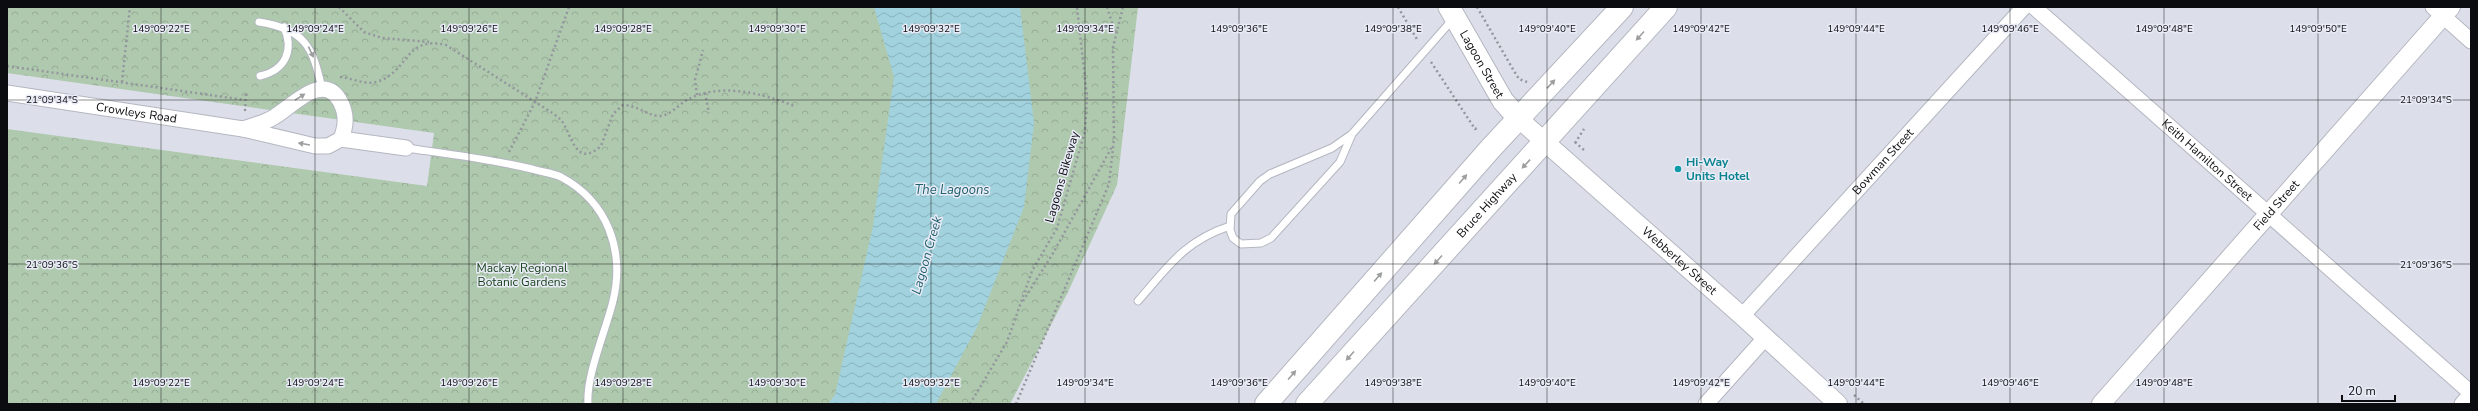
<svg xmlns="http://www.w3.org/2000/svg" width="2478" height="411" font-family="'Nunito Sans',sans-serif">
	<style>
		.park { fill: url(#park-crowns) }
		.water { fill: url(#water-waves) }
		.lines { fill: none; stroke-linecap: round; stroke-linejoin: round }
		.service-casing { stroke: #b4b7c1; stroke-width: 9 }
		.minor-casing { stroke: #b4b7c1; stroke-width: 17 }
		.tertiary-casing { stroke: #b4b7c1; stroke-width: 20 }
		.secondary-casing { stroke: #b4b7c1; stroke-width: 23 }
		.trunk-casing { stroke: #b4b7c1; stroke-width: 24 }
		.path { stroke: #94969d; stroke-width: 2.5; stroke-dasharray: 2 3; stroke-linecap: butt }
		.service { stroke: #fff; stroke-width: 7 }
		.minor { stroke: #fff; stroke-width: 15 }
		.tertiary { stroke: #fff; stroke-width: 18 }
		.secondary { stroke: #fff; stroke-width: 21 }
		.trunk { stroke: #fff; stroke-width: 22 }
		.oneway { fill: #9d9e9f }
		.ticks { fill: none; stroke: #0b0c0f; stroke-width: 1; stroke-opacity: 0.45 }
		.culture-dot { fill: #0f9aa8; stroke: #e9ecf7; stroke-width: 1.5 }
		.labels { text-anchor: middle; stroke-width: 3; stroke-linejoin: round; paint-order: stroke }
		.street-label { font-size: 12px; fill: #0b0c0f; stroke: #e9ecf7 }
		.culture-label { font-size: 12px; font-weight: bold; fill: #0d838f; stroke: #e9ecf7; text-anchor: start }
		.park-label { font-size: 12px; fill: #133e15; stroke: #e9ecf7 }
		.water-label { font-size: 13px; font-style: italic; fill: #21616e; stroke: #e9ecf7 }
		.ticks-label { font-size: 10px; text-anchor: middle; fill: #0b0c0f; stroke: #e9ecf7; stroke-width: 3; stroke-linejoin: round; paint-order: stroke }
	</style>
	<defs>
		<pattern id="park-crowns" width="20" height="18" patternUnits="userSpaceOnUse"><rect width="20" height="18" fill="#afc9ae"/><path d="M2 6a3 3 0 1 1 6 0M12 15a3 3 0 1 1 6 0" fill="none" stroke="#95ab94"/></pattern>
		<pattern id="water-waves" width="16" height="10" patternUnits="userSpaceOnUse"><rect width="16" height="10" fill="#a1d2de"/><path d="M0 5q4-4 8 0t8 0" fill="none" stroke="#89b3bd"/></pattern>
	</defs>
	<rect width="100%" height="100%" fill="#dcdfe9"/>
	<!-- park -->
	<polygon class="park" points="7,7 1138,7 1117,185 1068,292 1010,404 7,404 7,129 427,186 434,133 7,73"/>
	<!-- water -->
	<polygon class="water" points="874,7 1020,7 1034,123 1024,207 977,327 936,404 828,404 835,395 873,226 894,77"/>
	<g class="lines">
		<!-- service casing -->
		<g class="service-casing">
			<g id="service">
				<path d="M259,22C305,29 313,47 322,89"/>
				<path d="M260,76C286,70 294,50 284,27"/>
				<polyline points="1352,134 1340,162 1271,238 1261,243 1241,244 1233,238 1230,230 1231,214 1260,181 1270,174 1332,148 1352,134 1453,19"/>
				<path d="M406,148C448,154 491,159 532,169C541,172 553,173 561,177C608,202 625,251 613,301C606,330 586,375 588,404"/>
				<path d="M1138,301C1168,267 1184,241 1230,226"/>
			</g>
		</g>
		<!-- minor casing -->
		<g class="minor-casing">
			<g id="minor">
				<path id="s1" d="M2034,7L2471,393"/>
				<polyline points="2433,7 2471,41"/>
				<path id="s2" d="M7,93L243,129"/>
				<path d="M341,139C346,126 347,116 341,103C324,69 292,107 274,117C265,123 253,125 243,129L315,146H328L341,139L406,148"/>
				<path id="s3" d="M1742,316L2024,7"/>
				<polyline points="1706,404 1766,337"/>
				<polyline points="2462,404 2471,394"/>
			</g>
		</g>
		<!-- tertiary casing -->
		<g class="tertiary-casing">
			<g id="tertiary">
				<path id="s4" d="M1519,119L1742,316L1838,404"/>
				<path id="s5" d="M2101,404L2451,7"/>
			</g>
		</g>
		<!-- secondary casing -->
		<g class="secondary-casing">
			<g id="secondary">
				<path id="s6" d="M1449,7L1503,101L1519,119"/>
			</g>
		</g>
		<!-- trunk casing -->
		<g class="trunk-casing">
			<g id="trunk">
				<polyline points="1266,404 1491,148 1622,7"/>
				<path id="s7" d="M1307,404L1666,7"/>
			</g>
		</g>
		<!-- path -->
		<g class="path">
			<polyline points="339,7 364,32 382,38 429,42"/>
			<polyline points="1107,7 1116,35"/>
			<polyline points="1398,7 1418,41"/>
			<polyline points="1477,7 1514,71 1519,79 1527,82"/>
			<polyline points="1431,62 1475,129 1479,127"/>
			<polyline points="7,66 245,100"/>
			<path d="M340,77C352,78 364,85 376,82C409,73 404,35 446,45L551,112C554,114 558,117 561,120C572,134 575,169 601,146L613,114L623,105C636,105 645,114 658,116C669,117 678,105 687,100C719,82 762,93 794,106"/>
			<polyline points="122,82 130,7"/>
			<polyline points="705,93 709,113"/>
			<polyline points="246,94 245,110 247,109"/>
			<polyline points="697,95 695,80 703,50"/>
			<polyline points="1575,142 1585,151"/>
			<polyline points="1575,143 1584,129"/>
			<polyline points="509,152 535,102 569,7"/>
			<polyline points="1023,301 1052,255 1113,145"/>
			<polyline points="1854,395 1864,404"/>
			<polyline points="970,404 1007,342 1032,271 1057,228 1085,131 1087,97 1077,7"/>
			<polyline points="1016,404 1109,184 1114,139 1113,47 1123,7"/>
		</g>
		<!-- service -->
		<use href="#service" class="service"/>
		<!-- minor -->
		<use href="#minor" class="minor"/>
		<!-- tertiary -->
		<use href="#tertiary" class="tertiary"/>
		<!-- secondary -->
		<use href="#secondary" class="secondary"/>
		<!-- trunk -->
		<use href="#trunk" class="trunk"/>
	</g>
	<!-- one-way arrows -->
	<defs><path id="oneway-solid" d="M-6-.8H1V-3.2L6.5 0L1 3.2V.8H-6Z"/></defs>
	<g class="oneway">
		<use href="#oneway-solid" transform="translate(1640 36) rotate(132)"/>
		<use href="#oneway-solid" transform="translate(311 52) rotate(65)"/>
		<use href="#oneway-solid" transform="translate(1551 84) rotate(-47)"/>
		<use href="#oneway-solid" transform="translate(300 97) rotate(-32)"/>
		<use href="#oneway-solid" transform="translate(304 144) rotate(-170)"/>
		<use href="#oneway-solid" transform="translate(1526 164) rotate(133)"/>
		<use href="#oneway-solid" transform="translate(1463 179) rotate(-49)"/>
		<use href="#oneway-solid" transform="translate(1438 260) rotate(132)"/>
		<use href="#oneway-solid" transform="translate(1378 277) rotate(-49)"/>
		<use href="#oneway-solid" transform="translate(1350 356) rotate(132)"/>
		<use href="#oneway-solid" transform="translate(1292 375) rotate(-49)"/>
	</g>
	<!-- ticks -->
	<path class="ticks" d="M161,7V404M315,7V404M469,7V404M623,7V404M777,7V404M931,7V404M1085,7V404M1239,7V404M1393,7V404M1547,7V404M1701,7V404M1856,7V404M2010,7V404M2164,7V404M2318,7V404M7,100H2471M7,264H2471"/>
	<!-- markers -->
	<circle class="culture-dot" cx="1678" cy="169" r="4"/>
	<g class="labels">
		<!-- street labels -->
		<g class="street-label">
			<text dy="4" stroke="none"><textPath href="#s6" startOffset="66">Lagoon Street</textPath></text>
			<text dy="4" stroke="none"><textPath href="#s2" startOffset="131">Crowleys Road</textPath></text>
			<text dy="4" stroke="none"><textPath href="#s1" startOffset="231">Keith Hamilton Street</textPath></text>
			<text dy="4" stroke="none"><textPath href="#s3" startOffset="209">Bowman Street</textPath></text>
			<text transform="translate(1062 177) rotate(-74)" y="4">Lagoons Bikeway</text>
			<text dy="4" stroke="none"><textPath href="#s7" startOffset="268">Bruce Highway</textPath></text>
			<text dy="4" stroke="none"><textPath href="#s5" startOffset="265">Field Street</textPath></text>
			<text dy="4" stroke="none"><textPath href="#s4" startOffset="214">Webberley Street</textPath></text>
		</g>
		<!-- culture labels -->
		<g class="culture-label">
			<text x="1686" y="166">Hi-Way<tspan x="1686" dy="14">Units Hotel</tspan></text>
		</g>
		<!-- park labels -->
		<g class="park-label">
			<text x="522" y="272">Mackay Regional<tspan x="522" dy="14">Botanic Gardens</tspan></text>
		</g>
		<!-- water labels -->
		<g class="water-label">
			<text x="952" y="194">The Lagoons</text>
			<text transform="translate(926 255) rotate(-74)" y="5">Lagoon Creek</text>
		</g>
	</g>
	<g class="ticks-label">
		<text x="161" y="32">149°09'22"E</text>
		<text x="315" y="32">149°09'24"E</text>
		<text x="469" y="32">149°09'26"E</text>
		<text x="623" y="32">149°09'28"E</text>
		<text x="777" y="32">149°09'30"E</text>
		<text x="931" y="32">149°09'32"E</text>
		<text x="1085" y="32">149°09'34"E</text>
		<text x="1239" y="32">149°09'36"E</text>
		<text x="1393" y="32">149°09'38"E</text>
		<text x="1547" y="32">149°09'40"E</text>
		<text x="1701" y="32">149°09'42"E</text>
		<text x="1856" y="32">149°09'44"E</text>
		<text x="2010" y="32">149°09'46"E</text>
		<text x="2164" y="32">149°09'48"E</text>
		<text x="2318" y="32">149°09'50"E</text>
		<text x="52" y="103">21°09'34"S</text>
		<text x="2426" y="103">21°09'34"S</text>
		<text x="52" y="268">21°09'36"S</text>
		<text x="2426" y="268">21°09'36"S</text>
		<text x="161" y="386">149°09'22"E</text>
		<text x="315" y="386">149°09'24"E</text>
		<text x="469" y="386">149°09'26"E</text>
		<text x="623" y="386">149°09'28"E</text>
		<text x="777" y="386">149°09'30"E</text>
		<text x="931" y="386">149°09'32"E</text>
		<text x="1085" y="386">149°09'34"E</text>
		<text x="1239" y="386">149°09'36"E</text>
		<text x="1393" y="386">149°09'38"E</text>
		<text x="1547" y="386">149°09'40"E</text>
		<text x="1701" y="386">149°09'42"E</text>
		<text x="1856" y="386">149°09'44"E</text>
		<text x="2010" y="386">149°09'46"E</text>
		<text x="2164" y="386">149°09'48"E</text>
	</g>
	<!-- border -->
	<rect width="2478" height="411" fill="none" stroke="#0b0c0f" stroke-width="16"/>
	<!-- scale -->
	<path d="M2342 395v6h53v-6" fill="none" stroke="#0b0c0f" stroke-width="2"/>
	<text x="2348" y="395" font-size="12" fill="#0b0c0f" stroke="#e9ecf7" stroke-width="3" paint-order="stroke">20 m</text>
</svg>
